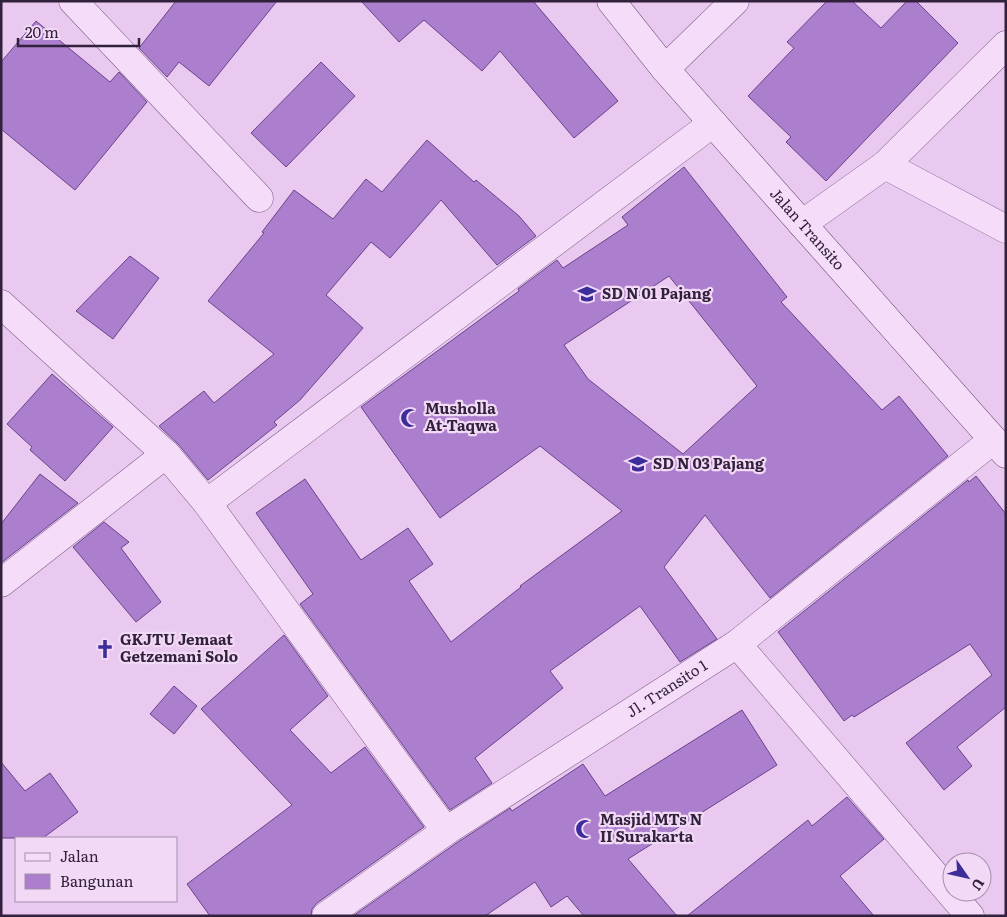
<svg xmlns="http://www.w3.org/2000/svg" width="1007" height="917" font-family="Literata,serif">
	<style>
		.building { fill: #ab7fcd; stroke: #6a438b; fill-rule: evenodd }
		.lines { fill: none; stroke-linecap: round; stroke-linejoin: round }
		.street-casing { stroke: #7d5d8c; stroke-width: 29 }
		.secondary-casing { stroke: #5e406e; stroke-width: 29 }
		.street { stroke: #f5ddf9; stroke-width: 28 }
		.secondary { stroke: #f5ddf9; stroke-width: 28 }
		.labels { text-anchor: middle; stroke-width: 4.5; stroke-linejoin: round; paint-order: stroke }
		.street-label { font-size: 15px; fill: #32213c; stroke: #f2d9f6 }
		.poi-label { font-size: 15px; font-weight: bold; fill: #32213c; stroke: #f2d9f6; text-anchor: start }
	</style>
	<rect width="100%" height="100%" fill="#e9c9ef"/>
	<!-- building -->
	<g class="building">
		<polygon points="176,1 277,1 209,86 179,62 167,77 139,48"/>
		<polygon points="361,1 533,1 618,101 574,138 500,51 482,71 424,20 399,42"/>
		<polygon points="827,1 852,1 881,28 907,1 916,1 958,43 826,181 786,142 791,137 748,96 794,48 787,42"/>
		<polygon points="36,21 110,82 119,72 147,102 75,190 1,129 1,62"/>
		<polygon points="321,62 355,96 286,167 251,133"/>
		<polygon points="427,140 474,182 476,180 519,216 536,236 497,265 441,200 390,258 371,242 326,295 363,328 300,400 274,422 277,425 208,480 178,444 159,426 204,391 214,403 274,354 208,301 264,233 262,232 294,190 333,219 366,179 382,192"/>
		<path d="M684,167L787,297L781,302L882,410L899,396L948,456L770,598L705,515L664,567L717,639L680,662L640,606L550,671L563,688L475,758L492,783L450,810L300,604L313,594L256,513L305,479L361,560L408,528L433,564L409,581L451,642L521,587L520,586L622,511L540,446L440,518L361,407L519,291L518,289L557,260L563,268L628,225L622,217ZM669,276L757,386L683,454L588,379L564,345Z"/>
		<polygon points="130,256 159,278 113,339 76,311"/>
		<polygon points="52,374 113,427 65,481 30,450 32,447 7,424"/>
		<polygon points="40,474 78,503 1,563 1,524"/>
		<polygon points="976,476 1006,514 1006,707 957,747 972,766 944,790 906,743 992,675 970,644 854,717 852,715 844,721 778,632 968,480 969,482"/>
		<polygon points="104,522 129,542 121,548 161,602 136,622 73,547"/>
		<polygon points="284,635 328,696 290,730 331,773 365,747 424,827 317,903 312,909 311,916 210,916 187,884 292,805 201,709"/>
		<polygon points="174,686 197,706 174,734 150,714"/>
		<polygon points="742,710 777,765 628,859 677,916 584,916 567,896 551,907 535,882 485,916 353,916 455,844 510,808 512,811 583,764 605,796"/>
		<polygon points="1,762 25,791 50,773 78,812 43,838 1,838"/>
		<polygon points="847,797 884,839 840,876 874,916 687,916 808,820 812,826"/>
	</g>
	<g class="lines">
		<!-- street casing -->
		<g class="street-casing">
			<g id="street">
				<polyline points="73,1 259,198"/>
				<polyline points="665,69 735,1"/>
				<polyline points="885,165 1006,229"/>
				<polyline points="802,224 885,165 1006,45"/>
				<polyline points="1,304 166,454 207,503 446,831"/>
				<polyline points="207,503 713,123"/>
				<polyline points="1,583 166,454"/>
				<polyline points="737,644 970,916"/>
				<path id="s1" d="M326,916L446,831L737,644L993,440"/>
			</g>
		</g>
		<!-- secondary casing -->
		<g class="secondary-casing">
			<g id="secondary">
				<path id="s2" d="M611,1L665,69L1006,454"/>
			</g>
		</g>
		<!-- street -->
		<use href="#street" class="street"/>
		<!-- secondary -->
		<use href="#secondary" class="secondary"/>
	</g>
	<!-- icons -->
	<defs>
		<g id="school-bare" transform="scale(1.5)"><path d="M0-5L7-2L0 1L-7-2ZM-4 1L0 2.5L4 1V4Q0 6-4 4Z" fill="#3c2d9b" stroke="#f2d9f6" stroke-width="2.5" paint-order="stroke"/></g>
		<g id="mosque-bare" transform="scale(1.5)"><path d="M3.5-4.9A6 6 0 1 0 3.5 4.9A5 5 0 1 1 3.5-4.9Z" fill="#3c2d9b" stroke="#f2d9f6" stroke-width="2.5" paint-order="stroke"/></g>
		<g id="church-bare" transform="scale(1.5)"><path d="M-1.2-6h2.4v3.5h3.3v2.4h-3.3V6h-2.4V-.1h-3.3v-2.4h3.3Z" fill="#3c2d9b" stroke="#f2d9f6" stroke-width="2.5" paint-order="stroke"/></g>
	</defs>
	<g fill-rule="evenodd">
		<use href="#school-bare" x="587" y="294"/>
		<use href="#mosque-bare" x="410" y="418"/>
		<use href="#school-bare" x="638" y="464"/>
		<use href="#church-bare" x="105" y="649"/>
		<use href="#mosque-bare" x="585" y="829"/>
	</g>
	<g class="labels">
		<!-- street labels -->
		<g class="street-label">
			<text dy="5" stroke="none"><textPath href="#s2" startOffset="301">Jalan Transito</textPath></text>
			<text dy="5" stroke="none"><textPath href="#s1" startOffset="410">Jl. Transito 1</textPath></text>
		</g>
		<!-- poi labels -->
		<g class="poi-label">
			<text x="602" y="299">SD N 01 Pajang</text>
			<text x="425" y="414">Musholla<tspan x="425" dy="17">At-Taqwa</tspan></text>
			<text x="653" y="469">SD N 03 Pajang</text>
			<text x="120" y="645">GKJTU Jemaat<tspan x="120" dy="17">Getzemani Solo</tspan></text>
			<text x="600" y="825">Masjid MTs N<tspan x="600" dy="17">II Surakarta</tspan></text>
		</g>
	</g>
	<!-- border -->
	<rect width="1007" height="917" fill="none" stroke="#32213c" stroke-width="5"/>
	<!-- legend -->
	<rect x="15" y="837" width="162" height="65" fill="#f2d9f6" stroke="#a58fac"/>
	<rect x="25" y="853" width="25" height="8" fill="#f5ddf9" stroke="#a58fac"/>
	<text x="60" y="862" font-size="15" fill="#32213c">Jalan</text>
	<rect x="25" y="874" width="25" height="15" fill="#ab7fcd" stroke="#a58fac"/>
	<text x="60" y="887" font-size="15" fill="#32213c">Bangunan</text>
	<!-- north arrow -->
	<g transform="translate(967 877) rotate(124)"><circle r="24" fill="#f2d9f6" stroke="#a58fac"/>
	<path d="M0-4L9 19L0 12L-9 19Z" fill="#3c2d9b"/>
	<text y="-8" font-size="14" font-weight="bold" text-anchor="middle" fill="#32213c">U</text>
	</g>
	<!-- scale -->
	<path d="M18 38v8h121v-8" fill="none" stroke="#32213c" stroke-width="2.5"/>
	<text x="25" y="38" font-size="15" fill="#32213c" stroke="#f2d9f6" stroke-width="4" paint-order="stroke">20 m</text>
</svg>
